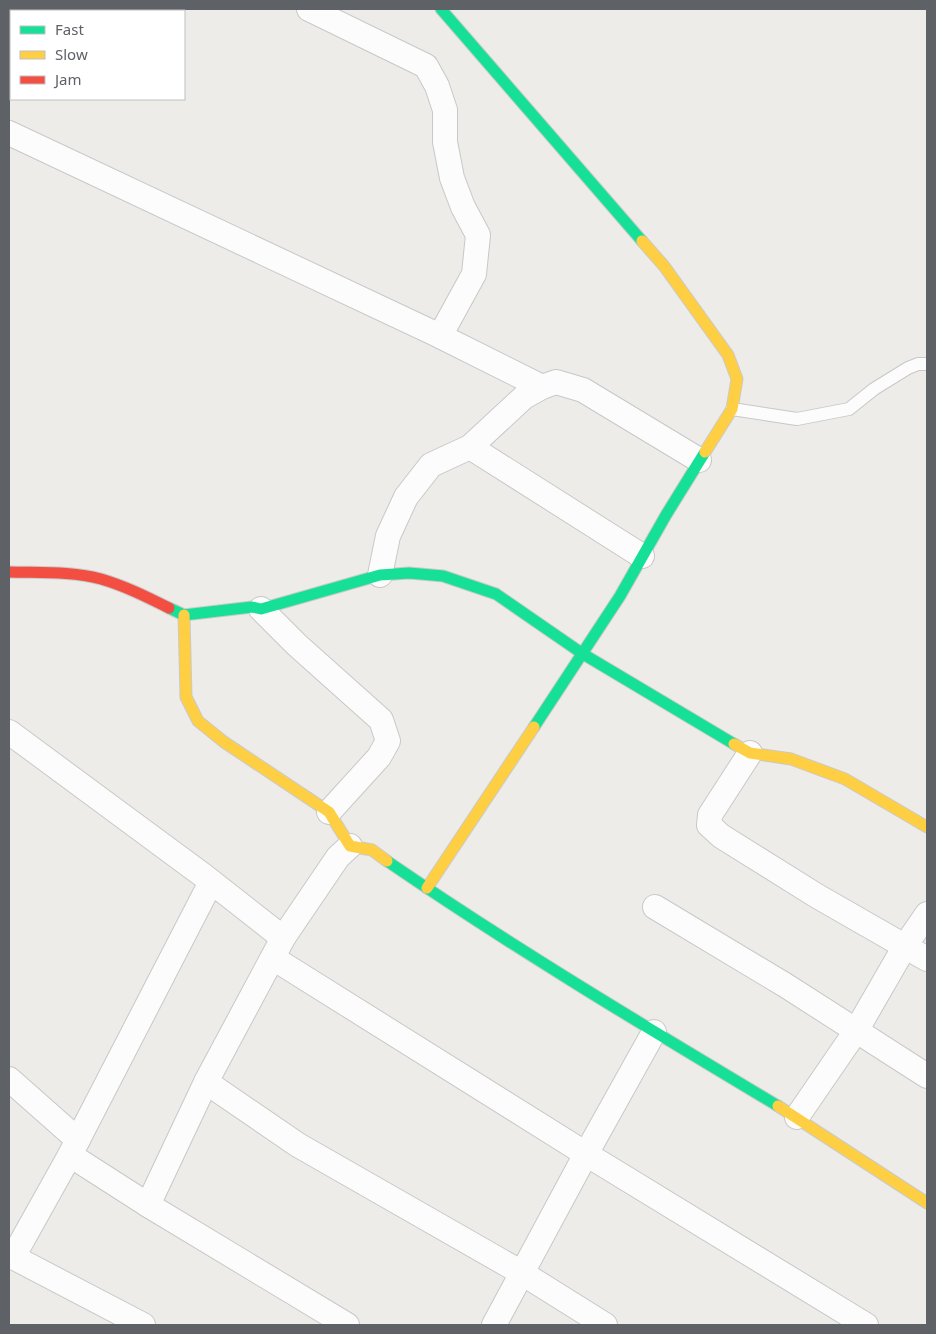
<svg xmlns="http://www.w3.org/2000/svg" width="936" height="1334" font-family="'Noto Sans',sans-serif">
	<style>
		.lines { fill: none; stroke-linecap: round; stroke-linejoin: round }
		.lane-casing { stroke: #c8c8c8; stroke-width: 14 }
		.street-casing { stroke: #c8c8c8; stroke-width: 26 }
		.fast-casing { stroke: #cacaca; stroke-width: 13 }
		.slow-casing { stroke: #cacaca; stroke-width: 13 }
		.jam-casing { stroke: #cacaca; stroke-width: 13 }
		.lane { stroke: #fcfcfc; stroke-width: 12 }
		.street { stroke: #fcfcfc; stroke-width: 24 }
		.fast { stroke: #16e098; stroke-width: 11 }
		.slow { stroke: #ffcf43; stroke-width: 11 }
		.jam { stroke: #f24e42; stroke-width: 11 }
	</style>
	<rect width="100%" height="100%" fill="#edece9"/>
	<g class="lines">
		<!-- lane casing -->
		<g class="lane-casing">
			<polyline id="lane" points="732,409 797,419 849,409 874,389 908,368 918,364 927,364"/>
		</g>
		<!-- street casing -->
		<g class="street-casing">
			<g id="street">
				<polyline points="309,9 426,66 437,86 445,110 445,142 452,178 463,207 478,235 474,274 440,336"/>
				<polyline points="9,133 440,336 542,387"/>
				<polyline points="470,447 642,556"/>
				<polyline points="380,575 388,536 406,497 431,465 470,447 524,397 542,387 556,382 583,390 699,460"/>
				<polyline points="261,609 297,645 381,720 388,741 379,757 329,812"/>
				<polyline points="9,732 204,876 283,938"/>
				<polyline points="750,753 710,815 709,825 721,836 817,896 927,959"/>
				<polyline points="655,907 785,985 927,1076"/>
				<polyline points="273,958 586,1154 866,1325"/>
				<polyline points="9,1079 78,1140"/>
				<polyline points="206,1082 298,1145 522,1273 605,1325"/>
				<polyline points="797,1117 856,1031 905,946 927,914"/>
				<polyline points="70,1155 148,1205 347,1325"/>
				<polyline points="148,1205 206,1082 283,938 338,857 350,846"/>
				<polyline points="9,1255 143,1325"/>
				<polyline points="13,1257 70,1155 211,882"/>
				<polyline points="494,1325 586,1154 654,1032"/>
			</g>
		</g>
		<!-- fast casing -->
		<g class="fast-casing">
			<g id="fast">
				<polyline points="441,9 642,241"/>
				<polyline points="169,608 184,615 252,607 261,609 380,575 409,573 443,576 496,594 583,654 734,744"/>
				<polyline points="534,727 620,596 666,515 705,452"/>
				<path d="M387,861C514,948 646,1027 778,1106"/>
			</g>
		</g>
		<!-- slow casing -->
		<g class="slow-casing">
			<g id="slow">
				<polyline points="642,241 664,266 728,355 737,379 732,409 705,452"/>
				<polyline points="184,615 186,697 198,721 224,742 329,812 350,846 372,850 387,861"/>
				<polyline points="734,744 750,753 791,759 845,779 927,827"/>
				<polyline points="427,888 534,727"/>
				<polyline points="778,1106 927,1203"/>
			</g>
		</g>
		<!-- jam casing -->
		<g class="jam-casing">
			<path id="jam" d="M9,572C39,573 72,571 101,579C125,586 147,597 169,608"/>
		</g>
		<!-- lane -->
		<use href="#lane" class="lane"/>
		<!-- street -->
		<use href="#street" class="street"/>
		<!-- fast -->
		<use href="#fast" class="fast"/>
		<!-- slow -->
		<use href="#slow" class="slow"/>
		<!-- jam -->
		<use href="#jam" class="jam"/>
	</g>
	<!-- border -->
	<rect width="936" height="1334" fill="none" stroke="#5e6166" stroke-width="20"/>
	<!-- legend -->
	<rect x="10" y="10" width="175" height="90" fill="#ffffff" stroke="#bfc0c2"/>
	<rect x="20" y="26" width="25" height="8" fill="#16e098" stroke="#bfc0c2"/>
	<text x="55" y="35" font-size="15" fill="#5e6166">Fast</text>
	<rect x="20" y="51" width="25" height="8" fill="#ffcf43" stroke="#bfc0c2"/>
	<text x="55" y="60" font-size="15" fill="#5e6166">Slow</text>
	<rect x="20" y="76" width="25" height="8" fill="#f24e42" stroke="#bfc0c2"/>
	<text x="55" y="85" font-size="15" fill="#5e6166">Jam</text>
</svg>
